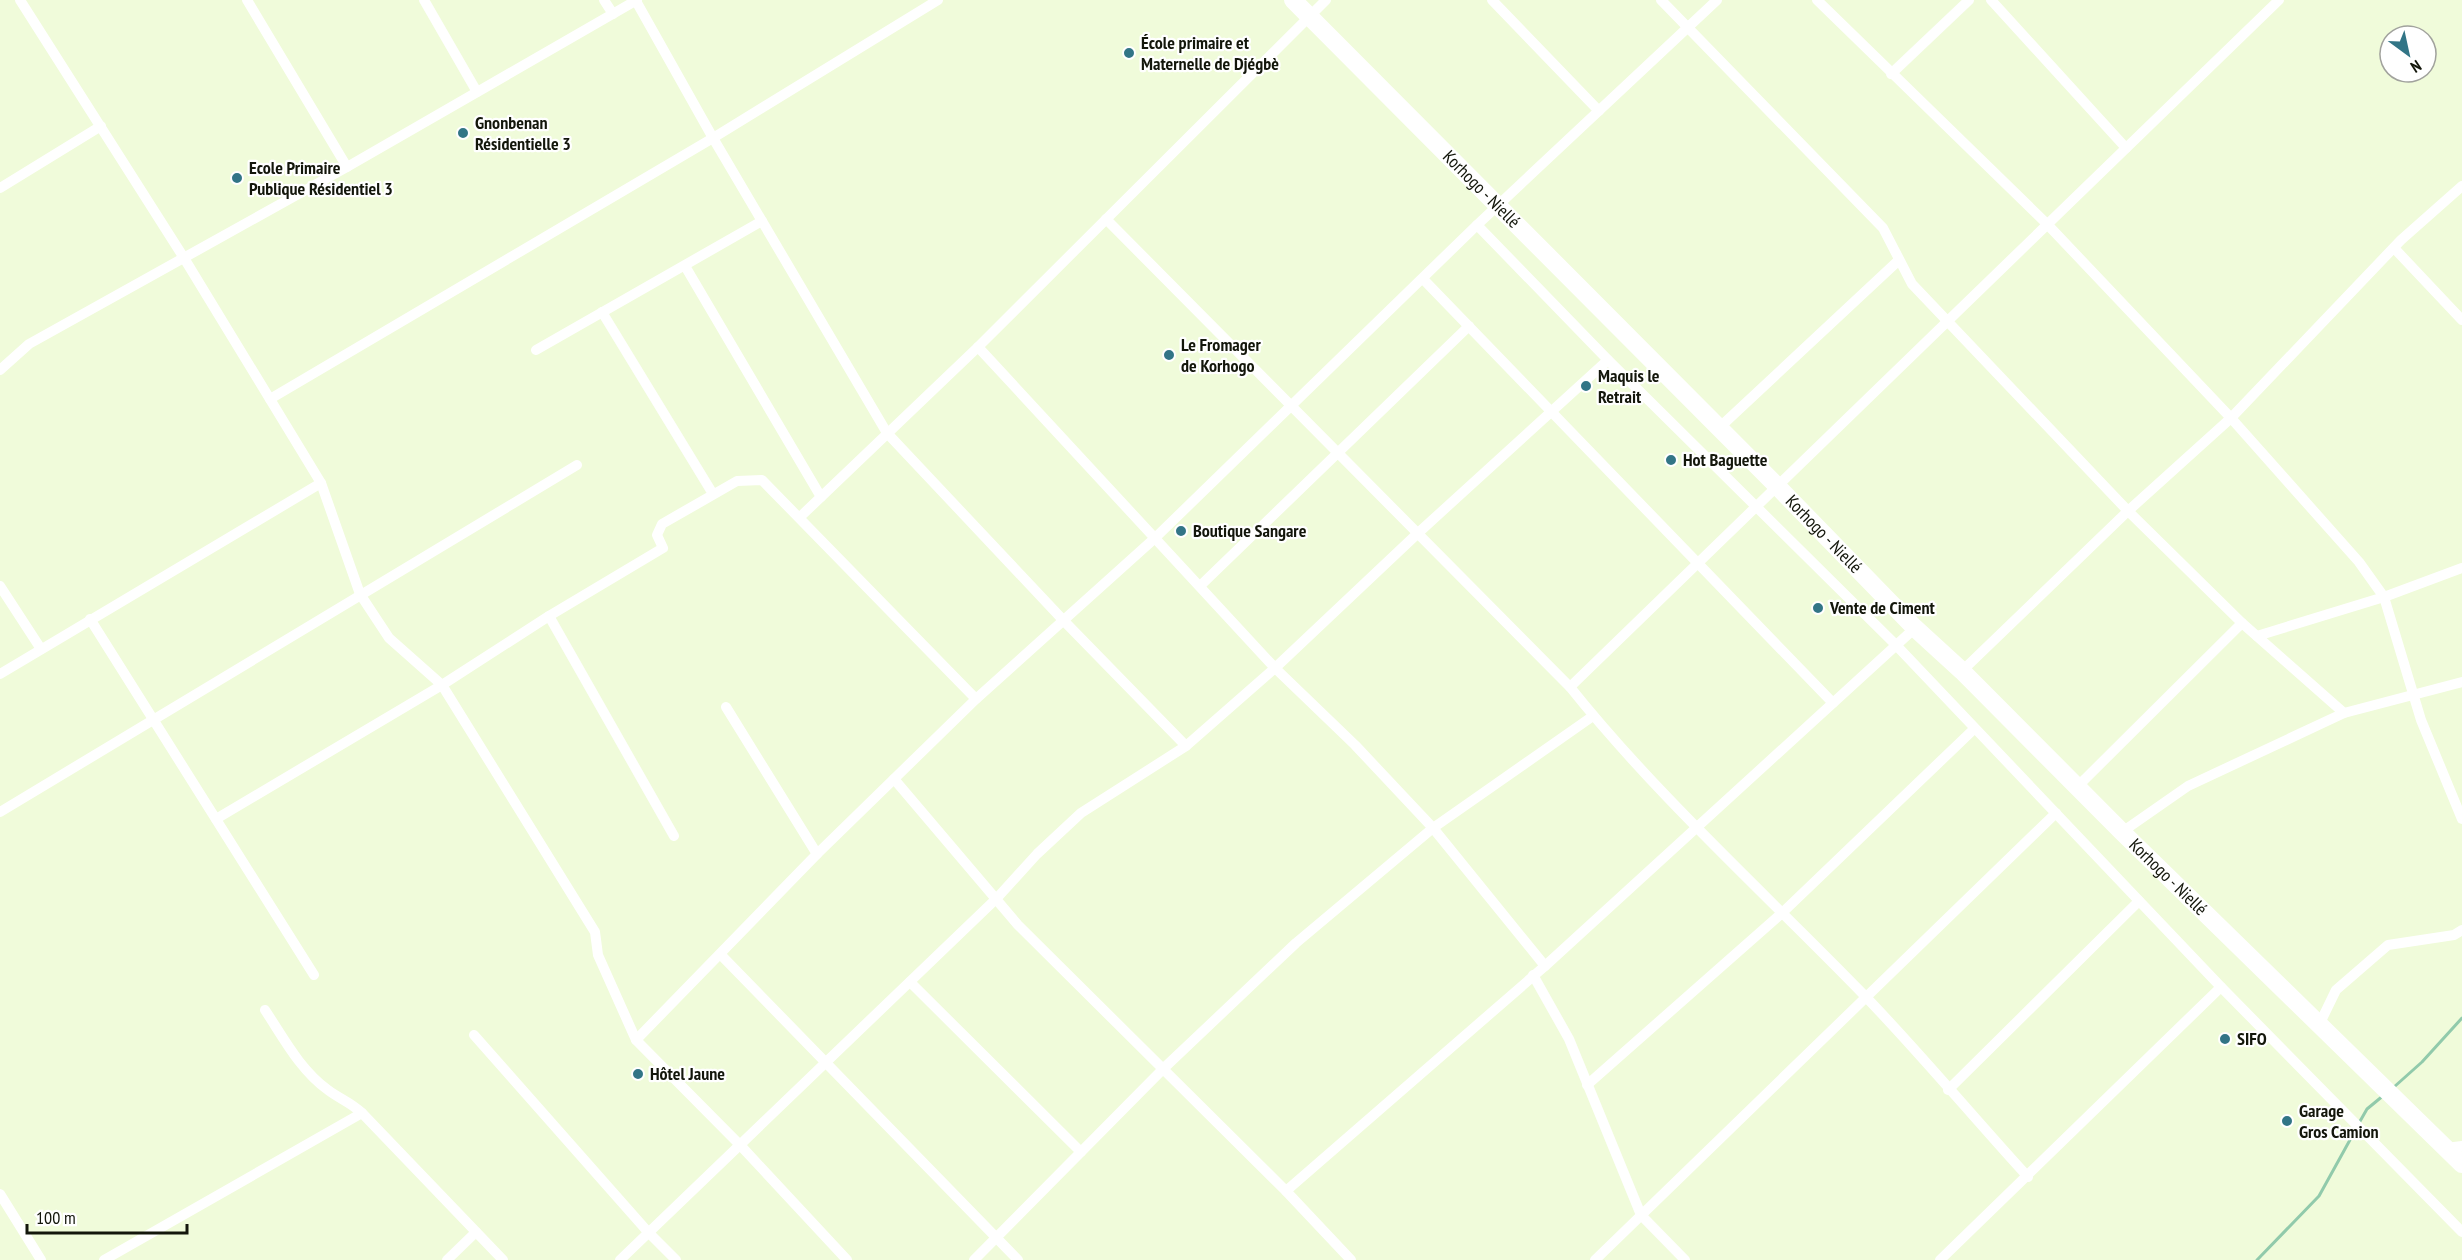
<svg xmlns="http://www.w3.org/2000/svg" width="2462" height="1260" font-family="'PT Sans Narrow',sans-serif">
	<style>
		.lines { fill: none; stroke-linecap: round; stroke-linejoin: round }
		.stream { stroke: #91caab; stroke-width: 3 }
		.minor { stroke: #fff; stroke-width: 10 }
		.primary { stroke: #fff; stroke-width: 18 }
		.poi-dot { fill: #327586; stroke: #fff; stroke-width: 2 }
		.labels { text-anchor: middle; stroke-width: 4.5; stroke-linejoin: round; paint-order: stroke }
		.poi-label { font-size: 18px; font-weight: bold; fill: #13160b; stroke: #fff; text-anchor: start }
		.street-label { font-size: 18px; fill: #13160b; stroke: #fff }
	</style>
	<rect width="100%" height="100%" fill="#f0fbda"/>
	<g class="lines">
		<!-- stream -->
		<g class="stream">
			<polyline points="2394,1087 2422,1062 2462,1018"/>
			<polyline points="2359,1123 2367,1109 2384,1095"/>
			<polyline points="2257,1260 2319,1196 2356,1129"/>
		</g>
		<!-- minor -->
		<g class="minor">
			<polyline points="20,0 184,258 321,483 360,594 389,638 442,685 595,932 598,955 636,1040 741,1146 847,1260"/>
			<polyline points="247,0 347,167"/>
			<polyline points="424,0 477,92"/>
			<polyline points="604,0 613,14"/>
			<polyline points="1492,0 1599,111"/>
			<polyline points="1661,0 1883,228 1912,284 2128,511 2242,623 2344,713"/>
			<polyline points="1817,0 2047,224 2231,418 2359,562 2384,597 2421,720 2462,819"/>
			<polyline points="1991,0 2126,148"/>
			<polyline points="636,1 713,138 887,433 1064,621 1186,746"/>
			<polyline points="1891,74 1969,0"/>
			<polyline points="0,188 101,126"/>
			<path d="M1106,219L1570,687C1658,797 1766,894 1864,995C1921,1054 1973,1117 2028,1177"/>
			<polyline points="1477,225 1608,360 1895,644 2221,987 2462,1232"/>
			<polyline points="2394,248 2462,320"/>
			<polyline points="685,266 821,497"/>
			<polyline points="1424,280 1833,703"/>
			<polyline points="602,312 713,494"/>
			<polyline points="978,347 1275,668 1355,745 1433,828 1545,966"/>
			<polyline points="536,350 762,221"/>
			<polyline points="0,370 29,344 347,167 637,0"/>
			<polyline points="270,399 713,138 938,0"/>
			<polyline points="1719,428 1899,260"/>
			<polyline points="800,517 978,347 1326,0"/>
			<polyline points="0,586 41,649"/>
			<polyline points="1200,586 1469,326"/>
			<polyline points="549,616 674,836"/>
			<polyline points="90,619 314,975"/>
			<polyline points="2257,636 2384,597 2462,568"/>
			<polyline points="1962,671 2128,511 2231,418 2401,240 2462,186"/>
			<polyline points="0,674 321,483"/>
			<polyline points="1570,687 2279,0"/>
			<polyline points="726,707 817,854"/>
			<polyline points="894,779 1018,925 1286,1191 1351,1260"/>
			<polyline points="2077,787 2242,623"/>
			<polyline points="0,812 577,465"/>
			<polyline points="216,819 442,685 549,616 663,548 657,535 662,524 737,481 762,480 976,699"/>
			<polyline points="2122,832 2188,786 2344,713 2462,682"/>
			<polyline points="721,955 1018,1260"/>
			<polyline points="1533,975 1569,1039 1641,1215 1685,1260"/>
			<polyline points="910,982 1081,1152"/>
			<path d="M265,1010C283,1037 300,1070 328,1090C340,1099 350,1102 362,1113L503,1260"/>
			<polyline points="2320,1023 2336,990 2388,945 2454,935 2462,930"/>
			<polyline points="474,1035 648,1232 676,1260"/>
			<polyline points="636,1040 817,854 976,699 1155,538 1477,225 1717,0"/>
			<polyline points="1587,1085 1782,913 1974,729"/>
			<polyline points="1948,1090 2139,901"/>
			<polyline points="2446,1148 2462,1146"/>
			<polyline points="1286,1191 1545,966 1915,628"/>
			<polyline points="0,1194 41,1260"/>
			<polyline points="104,1260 362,1113"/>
			<polyline points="447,1260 476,1232"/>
			<polyline points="620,1260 997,898 1037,854 1081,813 1186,746 1275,668 1417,534 1608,360"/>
			<polyline points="974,1260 1164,1068 1296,943 1433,828 1593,716"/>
			<polyline points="1595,1260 2056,813"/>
			<polyline points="1940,1260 2221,987"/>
		</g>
		<!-- primary -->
		<path class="primary" id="s1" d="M1293,0L1778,487L1915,628L1962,671L2122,832L2462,1164"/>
	</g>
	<!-- markers -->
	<g class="poi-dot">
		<circle cx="1129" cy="53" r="6"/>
		<circle cx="463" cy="133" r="6"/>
		<circle cx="237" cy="178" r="6"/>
		<circle cx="1169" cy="355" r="6"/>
		<circle cx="1586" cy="386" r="6"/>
		<circle cx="1671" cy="460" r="6"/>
		<circle cx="1181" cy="531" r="6"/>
		<circle cx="1818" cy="608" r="6"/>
		<circle cx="2225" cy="1039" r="6"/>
		<circle cx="638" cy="1074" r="6"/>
		<circle cx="2287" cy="1121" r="6"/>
	</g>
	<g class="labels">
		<!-- poi labels -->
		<g class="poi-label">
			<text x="1141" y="49">École primaire et<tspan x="1141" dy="21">Maternelle de Djégbè</tspan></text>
			<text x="475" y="129">Gnonbenan<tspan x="475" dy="21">Résidentielle 3</tspan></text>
			<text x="249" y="174">Ecole Primaire<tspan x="249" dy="21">Publique Résidentiel 3</tspan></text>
			<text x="1181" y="351">Le Fromager<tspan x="1181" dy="21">de Korhogo</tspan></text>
			<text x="1598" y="382">Maquis le<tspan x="1598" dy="21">Retrait</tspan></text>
			<text x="1683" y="466">Hot Baguette</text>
			<text x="1193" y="537">Boutique Sangare</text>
			<text x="1830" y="614">Vente de Ciment</text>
			<text x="2237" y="1045">SIFO</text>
			<text x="650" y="1080">Hôtel Jaune</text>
			<text x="2299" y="1117">Garage<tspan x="2299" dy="21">Gros Camion</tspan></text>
		</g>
		<!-- street labels -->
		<g class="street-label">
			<text dy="6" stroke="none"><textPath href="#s1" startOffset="267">Korhogo - Niellé</textPath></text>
			<text dy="6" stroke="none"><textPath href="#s1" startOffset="753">Korhogo - Niellé</textPath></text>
			<text dy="6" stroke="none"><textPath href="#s1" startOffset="1239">Korhogo - Niellé</textPath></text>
		</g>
	</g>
	<!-- north arrow -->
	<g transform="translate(2408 54) rotate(147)"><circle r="28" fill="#ffffff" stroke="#a1a29d" stroke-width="1.5"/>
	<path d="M0-4.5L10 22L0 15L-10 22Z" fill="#327586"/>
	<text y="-9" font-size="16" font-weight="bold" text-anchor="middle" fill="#13160b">N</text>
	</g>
	<!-- scale -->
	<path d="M27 1224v9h160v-9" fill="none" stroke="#13160b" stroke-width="3"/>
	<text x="36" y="1224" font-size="18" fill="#13160b" stroke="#ffffff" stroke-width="4.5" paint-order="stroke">100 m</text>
</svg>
